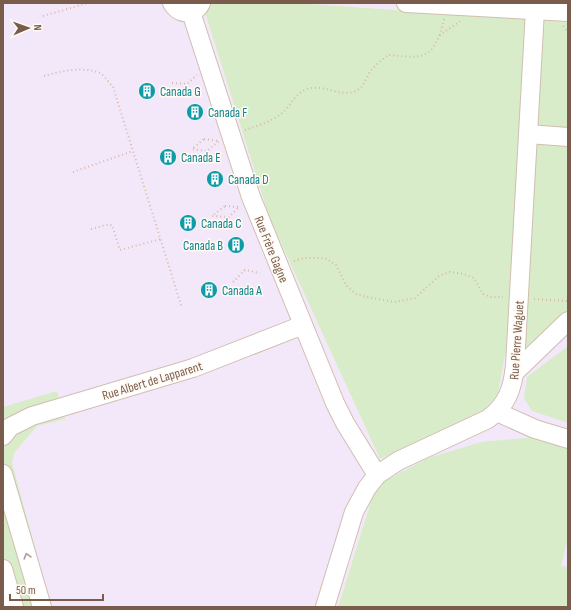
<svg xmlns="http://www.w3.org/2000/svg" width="571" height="610" font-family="'Sofia Sans Condensed',sans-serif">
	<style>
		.education { fill: #f3e8fa }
		.green { fill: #d8ecc9 }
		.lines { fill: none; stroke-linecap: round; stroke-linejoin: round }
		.minor-casing { stroke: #d1beb0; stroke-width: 20 }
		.path { stroke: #d9b8a5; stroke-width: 2; stroke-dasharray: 1 3; stroke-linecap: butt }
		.minor { stroke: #fff; stroke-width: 18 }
		.oneway { stroke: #af9d94 }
		.labels { text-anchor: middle; stroke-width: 3; stroke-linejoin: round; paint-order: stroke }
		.culture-label { font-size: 13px; fill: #0d838f; stroke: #fffaf3; text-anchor: start }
		.street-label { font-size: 13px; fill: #7a5c4d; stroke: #fffaf3 }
	</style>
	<rect width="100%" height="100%" fill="#fdf6ec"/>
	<!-- education -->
	<g class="education">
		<polygon points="3,3 202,3 269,217 380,459 496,405 505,355 568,331 568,571 373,495 338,607 51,607 12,462 15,452 37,426 65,418 57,392 3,407"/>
		<polygon points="311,3 568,3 568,22 311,4"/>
	</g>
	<!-- green -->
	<g class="green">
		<polygon points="202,3 311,3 311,4 568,22 568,331 505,355 496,405 380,459 269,217"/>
		<polygon points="568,346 568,423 532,411 524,398 527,377"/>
		<polygon points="57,391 65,419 37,426 15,452 12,462 51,607 3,607 3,407"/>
		<polygon points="536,437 568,447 568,539 561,566 568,567 568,607 338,607 373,495 385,481 428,458 481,442"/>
	</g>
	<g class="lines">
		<!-- minor casing -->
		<g class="minor-casing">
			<g id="minor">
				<path d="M172,3C179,15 195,16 201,3"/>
				<polyline points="406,3 568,12"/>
				<polyline points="191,12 251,197 335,403 345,423 377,475"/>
				<polyline points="528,134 568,137"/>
				<polyline points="514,373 568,321"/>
				<polyline points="497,412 535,429 568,439"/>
				<polyline points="3,436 10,427 32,416 193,368 303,325"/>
				<polyline points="3,474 42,607"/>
				<polyline points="3,569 14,607"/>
				<path d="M325,607L354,512L367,488L377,475L398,461L488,419C507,405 513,388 515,365L535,10"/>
			</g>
		</g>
		<!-- path -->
		<g class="path">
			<polyline points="43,16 88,3"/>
			<polyline points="444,19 440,35 460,21"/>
			<polyline points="563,26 568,32"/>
			<path d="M44,76C61,71 83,66 100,73C105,76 109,83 113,87L182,308"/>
			<polyline points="172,83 187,84 197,75"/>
			<path d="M245,130C257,126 271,122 281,114C290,107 294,95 305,90C322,82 339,98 356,91C365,87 366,76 372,69C377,64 383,59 388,55C401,55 419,61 430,51C434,47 437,40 440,35"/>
			<polygon points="204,139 219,141 207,151 192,149"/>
			<polyline points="73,172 133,151"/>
			<polygon points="225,206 239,207 229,217 212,216"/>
			<polyline points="91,229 106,225 112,225 120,250 161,239"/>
			<polyline points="294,261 304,258 325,258 336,265 346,285 356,294 367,297 395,302 415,298 439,276 450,272 464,274 474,278 483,294 491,297 503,297"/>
			<polyline points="233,282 245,270 260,273"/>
			<polyline points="534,299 568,301"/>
		</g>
		<!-- minor -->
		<use href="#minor" class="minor"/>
	</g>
	<!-- one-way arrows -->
	<defs><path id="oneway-chevron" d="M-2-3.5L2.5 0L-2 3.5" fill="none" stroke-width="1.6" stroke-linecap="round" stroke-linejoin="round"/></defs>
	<use class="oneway" href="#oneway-chevron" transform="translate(27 556) rotate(-106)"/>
	<!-- icons -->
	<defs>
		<g id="building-disc" transform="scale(0.9)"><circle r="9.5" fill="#0f9aa8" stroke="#fffaf3"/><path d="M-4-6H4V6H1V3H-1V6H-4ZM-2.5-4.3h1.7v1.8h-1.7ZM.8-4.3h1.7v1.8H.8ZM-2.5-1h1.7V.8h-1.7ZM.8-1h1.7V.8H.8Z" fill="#fff"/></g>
	</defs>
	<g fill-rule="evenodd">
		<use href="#building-disc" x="147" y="91"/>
		<use href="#building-disc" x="195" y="112"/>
		<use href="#building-disc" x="168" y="157"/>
		<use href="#building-disc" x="215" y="179"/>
		<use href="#building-disc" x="188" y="223"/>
		<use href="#building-disc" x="236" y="245"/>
		<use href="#building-disc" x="209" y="290"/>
	</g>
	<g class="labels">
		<!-- culture labels -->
		<g class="culture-label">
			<text x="160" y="96">Canada G</text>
			<text x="208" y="117">Canada F</text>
			<text x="181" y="162">Canada E</text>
			<text x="228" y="184">Canada D</text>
			<text x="201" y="228">Canada C</text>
			<text x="223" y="250" text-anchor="end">Canada B</text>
			<text x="222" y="295">Canada A</text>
		</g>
		<!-- street labels -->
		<g class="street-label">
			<text transform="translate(272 249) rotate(68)" y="5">Rue Frère Gagne</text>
			<text transform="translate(516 340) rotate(-86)" y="5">Rue Pierre Waguet</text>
			<text transform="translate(152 380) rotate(-17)" y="5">Rue Albert de Lapparent</text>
		</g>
	</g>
	<!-- border -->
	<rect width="571" height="610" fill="none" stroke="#7a5c4d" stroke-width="8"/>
	<!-- north arrow -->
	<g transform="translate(28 28) rotate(88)" stroke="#fffaf3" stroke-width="3" paint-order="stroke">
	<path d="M0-3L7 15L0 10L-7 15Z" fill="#7a5c4d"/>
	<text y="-6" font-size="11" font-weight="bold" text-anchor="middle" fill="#7a5c4d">N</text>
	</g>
	<!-- scale -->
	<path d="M10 594v6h93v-6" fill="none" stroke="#7a5c4d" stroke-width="2"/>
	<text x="16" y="594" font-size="12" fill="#7a5c4d" stroke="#fffaf3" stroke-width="3" paint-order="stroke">50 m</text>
</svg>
